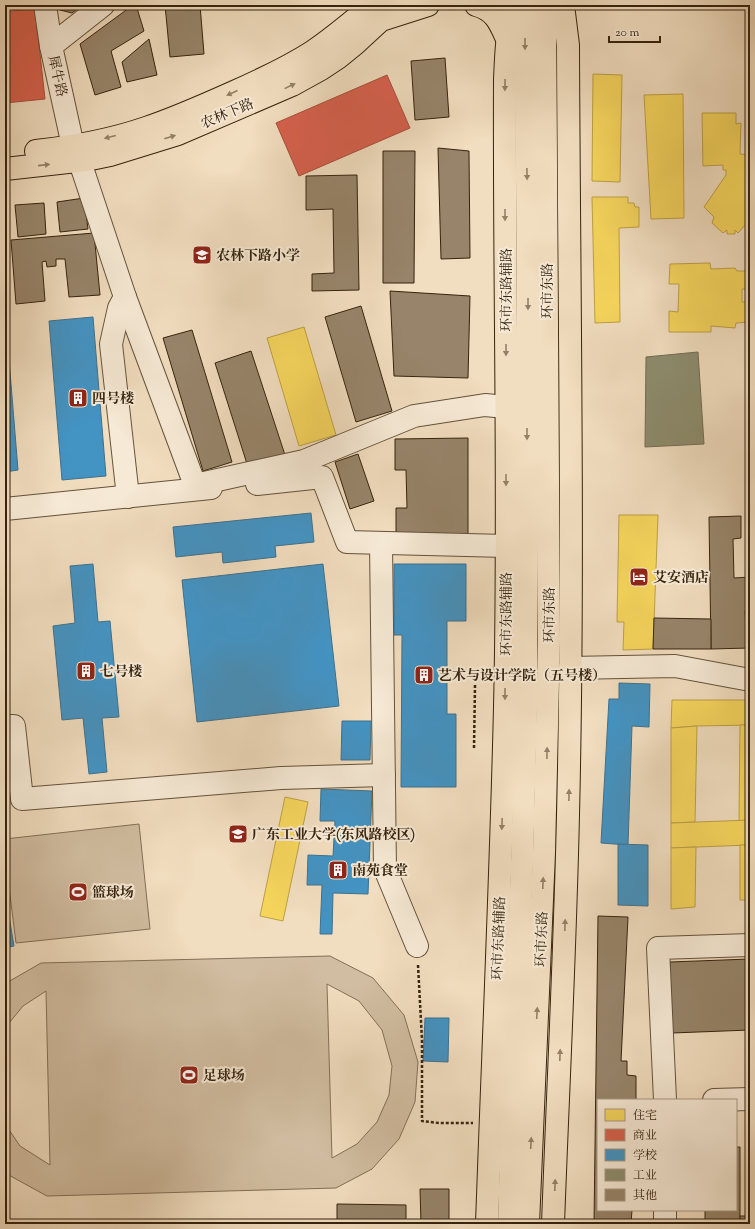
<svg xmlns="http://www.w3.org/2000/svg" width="755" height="1229" font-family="'Sorts Mill Goudy','Noto Serif SC',serif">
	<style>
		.green { fill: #d1bda1; stroke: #837058; fill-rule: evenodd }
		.homes { fill: #f6d55c; stroke: #bca045 }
		.shops { fill: #d6604d; stroke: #a64e3a }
		.schools { fill: #4393c3; stroke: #3f718d }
		.industry { fill: #8c8c6e; stroke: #726c51 }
		.building { fill: #97846a; stroke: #35230e }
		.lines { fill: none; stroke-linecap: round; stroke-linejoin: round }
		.minor-casing { stroke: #64523a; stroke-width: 24 }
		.major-casing { stroke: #35230e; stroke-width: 24 }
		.highway-casing { stroke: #35230e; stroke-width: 24 }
		.path { stroke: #35230e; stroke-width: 2.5; stroke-dasharray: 3 2; stroke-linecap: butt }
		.minor { stroke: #f6e9d5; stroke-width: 22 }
		.major { stroke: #f1ddbf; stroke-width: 22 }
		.highway { stroke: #f1ddbf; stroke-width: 22 }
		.oneway { fill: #938066 }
		.labels { text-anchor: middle; stroke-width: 4; stroke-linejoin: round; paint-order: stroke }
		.street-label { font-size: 14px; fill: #35230e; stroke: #f6e9d5 }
		.poi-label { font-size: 14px; font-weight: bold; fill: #35230e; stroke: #f6e9d5; text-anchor: start }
	</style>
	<rect width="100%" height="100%" fill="#f1ddbf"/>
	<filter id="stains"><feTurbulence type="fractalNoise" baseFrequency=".005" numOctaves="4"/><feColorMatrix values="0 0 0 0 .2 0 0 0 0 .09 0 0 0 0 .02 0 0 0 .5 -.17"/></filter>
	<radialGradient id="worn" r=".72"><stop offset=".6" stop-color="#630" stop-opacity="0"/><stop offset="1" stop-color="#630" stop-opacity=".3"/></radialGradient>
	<!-- green -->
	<g class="green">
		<polygon points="139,824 150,929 16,943 5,855 5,839"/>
		<path d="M330,956L373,978L404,1015L418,1062L415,1102L399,1139L372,1169L336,1188L47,1196L5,1173V1124L20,1146L50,1165L46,991L23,1006L5,1028V985L8,982L41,963ZM327,984L359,1001L382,1030L392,1066L389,1095L377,1122L357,1144L332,1158Z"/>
	</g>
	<!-- homes -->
	<g class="homes">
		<polygon points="593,74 622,75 620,182 592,181"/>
		<polygon points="683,94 684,218 651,219 644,95"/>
		<polygon points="702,113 736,113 736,124 741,123 740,154 750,155 750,226 746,224 738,233 735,230 735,234 727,234 727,230 723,233 712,223 714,217 704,207 726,175 726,170 723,170 723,165 703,166"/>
		<polygon points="592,197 628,197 628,203 634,203 635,207 639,207 639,227 619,228 620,322 595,323"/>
		<polygon points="710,263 711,269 735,268 737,271 750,271 750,289 742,289 742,302 750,302 750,322 736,323 735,328 711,326 711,332 669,332 669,311 678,312 679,284 669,284 670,264"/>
		<polygon points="304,327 336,435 299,446 267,338"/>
		<polygon points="619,515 658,515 653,649 623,650 624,622 617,622"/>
		<polygon points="672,700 750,700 750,725 697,726 671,728"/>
		<polygon points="740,725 750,725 750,820 739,821"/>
		<polygon points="697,726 695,822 671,823 671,728"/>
		<polygon points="285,797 308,802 283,921 260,916"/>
		<polygon points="750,820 750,845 671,848 671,823"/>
		<rect x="740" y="845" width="10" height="55"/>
		<polygon points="696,847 695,907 671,909 671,848"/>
	</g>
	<!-- shops -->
	<g class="shops">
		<polygon points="35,8 45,99 5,103 5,12"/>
		<polygon points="387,75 410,128 299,176 276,123"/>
	</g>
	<!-- schools -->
	<g class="schools">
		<polygon points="93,317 106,476 62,480 49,321"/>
		<polygon points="8,347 18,470 5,472 5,348"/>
		<polygon points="311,513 314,542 275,546 276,557 223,563 222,552 176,557 173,527"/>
		<polygon points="93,564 98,622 110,621 119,717 102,718 107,772 89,774 83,718 62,720 53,626 75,623 70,566"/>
		<polygon points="323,564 339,706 197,722 182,580"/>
		<polygon points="394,564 466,564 466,621 447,621 447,714 456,714 456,787 401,787 402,635 394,635"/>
		<polygon points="619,683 650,684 649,727 632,726 628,845 601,843 609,699 619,699"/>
		<polygon points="342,721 371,721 370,760 341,760"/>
		<polygon points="321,789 372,791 368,894 333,893 332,934 320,934 322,885 307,885 308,855 333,856 335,821 320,821"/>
		<polygon points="618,844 648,845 648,906 618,905"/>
		<polygon points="5,892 14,946 5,948"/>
		<polygon points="425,1018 449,1018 448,1062 423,1061"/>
	</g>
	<!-- industry -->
	<polygon class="industry" points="698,352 704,444 645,447 646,357"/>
	<!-- building -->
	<g class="building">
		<polygon points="5,5 31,5 31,8 5,9"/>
		<polygon points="60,5 82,5 72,13 60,10"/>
		<polygon points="133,5 136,5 144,31 111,51 121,87 95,95 80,44"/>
		<polygon points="165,5 200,5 204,54 170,57"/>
		<polygon points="149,39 157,75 127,82 122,62"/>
		<polygon points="445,58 449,117 415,120 411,61"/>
		<polygon points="438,148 469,151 470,258 441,259"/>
		<polygon points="383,151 415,151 414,283 383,283"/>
		<polygon points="357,175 359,290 312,291 312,274 334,273 333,209 306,210 306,176"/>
		<polygon points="84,198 88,229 60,232 57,202"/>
		<polygon points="44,203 46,234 18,237 15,205"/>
		<polygon points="5,218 7,240 5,240"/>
		<polygon points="94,233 100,295 69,297 65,259 56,259 56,266 47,267 46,261 42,262 45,301 16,304 11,240"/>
		<polygon points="390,291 470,296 468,378 394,376"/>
		<polygon points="361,306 392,411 356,422 325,317"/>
		<polygon points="192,330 232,462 203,471 163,338"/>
		<polygon points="251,351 285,455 248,467 215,363"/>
		<polygon points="468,438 468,535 396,536 396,508 407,508 406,470 395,470 395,439"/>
		<polygon points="358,454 374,501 350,509 335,462"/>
		<polygon points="741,516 741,538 733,539 734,578 750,577 750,611 745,611 746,627 750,627 750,648 711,649 709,517"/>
		<polygon points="654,618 711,619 711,649 653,649"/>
		<polygon points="598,916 628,917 621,1061 627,1061 627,1075 636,1076 636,1100 598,1100 598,1210 632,1210 631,1224 594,1224"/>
		<polygon points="750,959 750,1030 672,1033 670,962"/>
		<polygon points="736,1147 740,1147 740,1224 705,1224 705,1210 736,1210"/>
		<polygon points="420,1189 449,1189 449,1224 421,1224"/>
		<polygon points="337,1204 406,1205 406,1224 337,1224"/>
		<rect x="740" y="1216" width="10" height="8"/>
		<polygon points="243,1221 243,1224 184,1224"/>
		<polygon points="265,1221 295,1222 295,1224 265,1224"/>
		<polygon points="98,1222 98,1224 56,1224 56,1223"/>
	</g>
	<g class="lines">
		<!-- minor casing -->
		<g class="minor-casing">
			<g id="minor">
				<polyline points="45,5 51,46"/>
				<polyline points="103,5 51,46 73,146 83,171 125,297 195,485 304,461 414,416 485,405 506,407"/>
				<polyline points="125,297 119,308 111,344 128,497"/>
				<polyline points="257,484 322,477 347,542 506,546"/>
				<polyline points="5,509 211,488"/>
				<polyline points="381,543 385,869 417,946"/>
				<polyline points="570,668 675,666 750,680"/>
				<polyline points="5,726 14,726 22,799 281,778 384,775"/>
				<polyline points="665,1100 658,948 750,945"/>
				<polyline points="714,1100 750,1099"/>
				<polyline points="665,1224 665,1210"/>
			</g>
		</g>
		<!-- major casing -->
		<g class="major-casing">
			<g id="major">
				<path d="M476,5C495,10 500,23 507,39"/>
				<path d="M36,151C73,147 111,140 146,128C176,118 205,105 234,92C261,80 287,68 312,52C333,38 353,21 372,5"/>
				<polyline points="5,169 86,160 110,155 178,134 292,85 321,69 339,57 355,44 381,20 428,5"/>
				<path d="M487,1224C493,1052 501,879 505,707C510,498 504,289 505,80C506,54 507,31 514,5"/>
				<path d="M553,1224C558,1088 565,952 568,815C574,559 569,302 568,45L563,5"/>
			</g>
		</g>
		<!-- highway casing -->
		<g class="highway-casing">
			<g id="highway">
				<polyline points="509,1224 512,1113 522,864 526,708 528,375 527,176 525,5"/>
				<polyline points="528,1224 544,853 549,639 545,5"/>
			</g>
		</g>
		<!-- path -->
		<g class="path">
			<polyline points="474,748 475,685"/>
			<polyline points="418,965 422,1040 422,1121 439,1123 473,1123"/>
		</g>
		<!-- minor -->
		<use href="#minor" class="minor"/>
		<!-- major -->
		<use href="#major" class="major"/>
		<!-- highway -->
		<use href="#highway" class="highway"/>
	</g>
	<!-- one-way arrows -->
	<defs><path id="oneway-solid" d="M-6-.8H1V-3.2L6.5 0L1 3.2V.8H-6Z"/></defs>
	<g class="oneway">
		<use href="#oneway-solid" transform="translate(525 44) rotate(90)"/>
		<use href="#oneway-solid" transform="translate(505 85) rotate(91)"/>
		<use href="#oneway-solid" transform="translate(290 86) rotate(-26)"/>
		<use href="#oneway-solid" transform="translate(232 93) rotate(156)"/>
		<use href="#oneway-solid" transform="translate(110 137) rotate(166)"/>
		<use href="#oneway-solid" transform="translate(170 137) rotate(-18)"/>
		<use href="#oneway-solid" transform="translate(44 165) rotate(-6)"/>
		<use href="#oneway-solid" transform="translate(527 174) rotate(89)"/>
		<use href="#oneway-solid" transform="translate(505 215) rotate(90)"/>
		<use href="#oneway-solid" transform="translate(528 304) rotate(90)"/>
		<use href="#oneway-solid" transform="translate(506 350) rotate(90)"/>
		<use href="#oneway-solid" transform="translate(527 434) rotate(90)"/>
		<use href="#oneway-solid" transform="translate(506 480) rotate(90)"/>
		<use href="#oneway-solid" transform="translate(505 694) rotate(90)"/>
		<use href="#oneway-solid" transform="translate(547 753) rotate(-89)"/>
		<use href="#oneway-solid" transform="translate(569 795) rotate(-89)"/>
		<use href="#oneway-solid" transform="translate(502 824) rotate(92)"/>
		<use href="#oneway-solid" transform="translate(543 883) rotate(-88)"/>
		<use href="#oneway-solid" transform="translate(565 925) rotate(-88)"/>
		<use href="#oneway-solid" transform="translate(537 1013) rotate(-87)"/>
		<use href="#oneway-solid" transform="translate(560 1055) rotate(-88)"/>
		<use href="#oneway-solid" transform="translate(531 1143) rotate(-87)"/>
		<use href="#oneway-solid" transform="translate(555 1185) rotate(-88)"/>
	</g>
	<!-- icons -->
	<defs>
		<g id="school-square" transform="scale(1)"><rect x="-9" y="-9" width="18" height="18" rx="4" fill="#8f2418" stroke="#f6e9d5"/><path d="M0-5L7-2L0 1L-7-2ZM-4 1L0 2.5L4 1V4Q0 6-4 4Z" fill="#fff"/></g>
		<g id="building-square" transform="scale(1)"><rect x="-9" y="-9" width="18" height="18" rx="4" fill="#8f2418" stroke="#f6e9d5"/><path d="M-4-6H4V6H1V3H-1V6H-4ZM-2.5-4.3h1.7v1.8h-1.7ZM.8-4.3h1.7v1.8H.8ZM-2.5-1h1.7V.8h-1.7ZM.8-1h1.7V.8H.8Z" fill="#fff"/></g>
		<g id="hotel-square" transform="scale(1)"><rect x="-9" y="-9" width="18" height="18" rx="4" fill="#8f2418" stroke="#f6e9d5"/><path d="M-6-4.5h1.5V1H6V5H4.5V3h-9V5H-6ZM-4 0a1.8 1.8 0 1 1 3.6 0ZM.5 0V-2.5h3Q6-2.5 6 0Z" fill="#fff"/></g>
		<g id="university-square" transform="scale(1)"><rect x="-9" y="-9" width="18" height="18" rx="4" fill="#8f2418" stroke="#f6e9d5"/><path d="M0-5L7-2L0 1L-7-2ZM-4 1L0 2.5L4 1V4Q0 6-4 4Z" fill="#fff"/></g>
		<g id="stadium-square" transform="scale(1)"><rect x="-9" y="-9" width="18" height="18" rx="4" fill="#8f2418" stroke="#f6e9d5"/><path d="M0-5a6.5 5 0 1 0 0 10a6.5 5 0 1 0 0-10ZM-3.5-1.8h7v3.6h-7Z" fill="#fff"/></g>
	</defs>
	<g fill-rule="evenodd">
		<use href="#school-square" x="202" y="255"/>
		<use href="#building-square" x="78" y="398"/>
		<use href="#hotel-square" x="639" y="577"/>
		<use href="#building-square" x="86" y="671"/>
		<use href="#building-square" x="424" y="675"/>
		<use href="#university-square" x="238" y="834"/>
		<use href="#building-square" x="338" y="870"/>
		<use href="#stadium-square" x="78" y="892"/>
		<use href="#stadium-square" x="189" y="1075"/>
	</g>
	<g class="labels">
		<!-- street labels -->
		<g class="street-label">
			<text transform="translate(58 76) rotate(77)" y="5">犀牛路</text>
			<text transform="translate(227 113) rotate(-23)" y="5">农林下路</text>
			<text transform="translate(506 290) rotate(-90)" y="5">环市东路辅路</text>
			<text transform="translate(547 291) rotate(-90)" y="5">环市东路</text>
			<text transform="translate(506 614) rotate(-90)" y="5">环市东路辅路</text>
			<text transform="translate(549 615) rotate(-90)" y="5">环市东路</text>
			<text transform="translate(498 938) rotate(-88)" y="5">环市东路辅路</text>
			<text transform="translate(541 939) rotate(-88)" y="5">环市东路</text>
		</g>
		<!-- poi labels -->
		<g class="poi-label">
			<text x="216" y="260">农林下路小学</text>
			<text x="92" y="403">四号楼</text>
			<text x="653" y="582">艾安酒店</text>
			<text x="100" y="676">七号楼</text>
			<text x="438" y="680">艺术与设计学院（五号楼）</text>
			<text x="252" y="839">广东工业大学(东风路校区)</text>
			<text x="352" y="875">南苑食堂</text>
			<text x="92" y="897">篮球场</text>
			<text x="203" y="1080">足球场</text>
		</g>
	</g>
	<!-- margin -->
	<rect width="755" height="1229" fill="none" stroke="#f1ddbf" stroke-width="20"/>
	<rect x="6" y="6" width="743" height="1217" fill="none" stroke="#35230e" stroke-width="2"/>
	<rect x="10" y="10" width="735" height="1209" fill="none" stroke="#35230e"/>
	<!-- legend -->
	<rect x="597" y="1099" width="140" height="112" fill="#f6e9d5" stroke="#a99a85"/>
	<rect x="605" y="1109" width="20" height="12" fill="#f6d55c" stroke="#a99a85"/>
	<text x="633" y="1119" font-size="12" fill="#35230e">住宅</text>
	<rect x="605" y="1129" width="20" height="12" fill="#d6604d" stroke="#a99a85"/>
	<text x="633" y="1139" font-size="12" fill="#35230e">商业</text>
	<rect x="605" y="1149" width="20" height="12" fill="#4393c3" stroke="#a99a85"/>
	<text x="633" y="1159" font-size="12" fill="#35230e">学校</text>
	<rect x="605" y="1169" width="20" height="12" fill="#8c8c6e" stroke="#a99a85"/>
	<text x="633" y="1179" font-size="12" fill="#35230e">工业</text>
	<rect x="605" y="1189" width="20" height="12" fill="#97846a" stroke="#a99a85"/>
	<text x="633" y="1199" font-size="12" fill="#35230e">其他</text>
	<!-- scale -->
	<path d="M609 36v6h51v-6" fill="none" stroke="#35230e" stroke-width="2"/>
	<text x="615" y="36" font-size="12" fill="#35230e" stroke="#f6e9d5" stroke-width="3" paint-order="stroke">20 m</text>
	<rect width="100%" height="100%" filter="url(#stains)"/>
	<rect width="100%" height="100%" fill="url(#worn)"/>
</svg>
